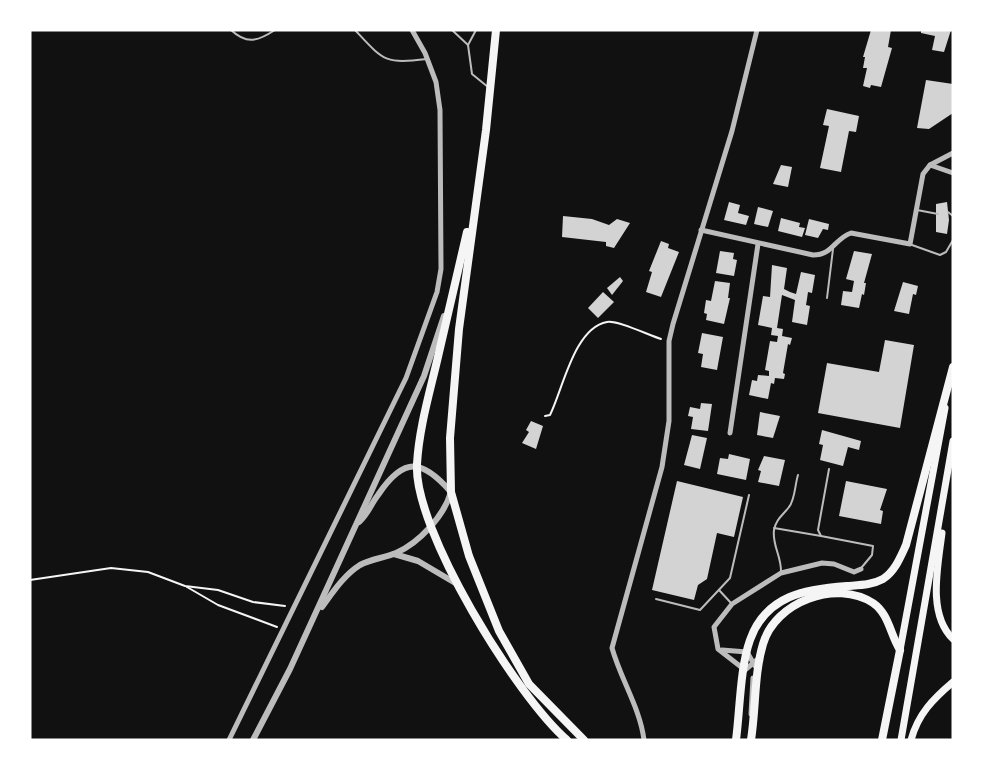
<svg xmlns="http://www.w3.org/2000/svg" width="983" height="770" font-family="'Titillium Web',sans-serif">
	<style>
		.building { fill: #d3d3d3 }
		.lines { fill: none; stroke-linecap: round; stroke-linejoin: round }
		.path { stroke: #f5f5f5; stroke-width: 2 }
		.service { stroke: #bcbcbc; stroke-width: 2 }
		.minor { stroke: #bcbcbc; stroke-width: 5 }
		.tertiary { stroke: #bcbcbc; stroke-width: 6 }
		.secondary { stroke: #f5f5f5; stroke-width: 7 }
		.primary { stroke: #f5f5f5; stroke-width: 8 }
		.trunk { stroke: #f5f5f5; stroke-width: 8 }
	</style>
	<rect width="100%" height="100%" fill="#111"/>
	<!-- building -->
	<g class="building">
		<polygon points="871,30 891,30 888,47 892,48 881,87 871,85 870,88 863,86 867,68 863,68 865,57 863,57"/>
		<polygon points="921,30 951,30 944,52 932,50 935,36 921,33"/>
		<polygon points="926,80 953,84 953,113 929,129 917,128"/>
		<polygon points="827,109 859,116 856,132 849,131 841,172 820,168 829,126 823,125"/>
		<polygon points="781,165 792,167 788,187 773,184"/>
		<polygon points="729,202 740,205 738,213 749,216 746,225 724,220"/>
		<polygon points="947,202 949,220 947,234 936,232 936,204"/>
		<polygon points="758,207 773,211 768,227 754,224"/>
		<polygon points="563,216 592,219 609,225 617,219 630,223 614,248 606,246 606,242 562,237"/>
		<polygon points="781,218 800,223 799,227 805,228 802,237 778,231"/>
		<polygon points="809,219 829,224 828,230 823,229 818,238 805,235"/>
		<polygon points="661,241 669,244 668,248 679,252 661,297 646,292 652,272 649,271"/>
		<polygon points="720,251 734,253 733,259 737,260 734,276 716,273"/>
		<polygon points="854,251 872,254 864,283 866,283 864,295 862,294 859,308 841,305 843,291 852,292 854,281 846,279"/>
		<polygon points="772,265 787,268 784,289 790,292 796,294 801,272 815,275 812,293 808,292 807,299 806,305 810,306 807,325 792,322 795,300 782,295 777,328 783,329 782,336 792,338 790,345 788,344 783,373 785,374 784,379 775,378 774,384 771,383 768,399 749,395 752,380 757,381 758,375 769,376 769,371 765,370 770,341 777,342 778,336 771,335 772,328 758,325 763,296 770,297"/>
		<polygon points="620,277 623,281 612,295 607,288"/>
		<polygon points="715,281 730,283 728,298 730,298 724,324 706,320 707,314 704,313 706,300 711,301"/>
		<polygon points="903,282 918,286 916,295 913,294 909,314 894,311"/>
		<polygon points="603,292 614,302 598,318 588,308"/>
		<polygon points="702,333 723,337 717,370 701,367 703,354 698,353"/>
		<polygon points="885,340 914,345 900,428 818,413 827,363 879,372"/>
		<polygon points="701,403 712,404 708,431 691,429 693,417 688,416 690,407 700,409"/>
		<polygon points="760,412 780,416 773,438 757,435"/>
		<polygon points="531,421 543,426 536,449 522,443 529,432 526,430"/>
		<polygon points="822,430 861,441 859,450 848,447 843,466 820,460 823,445 819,444"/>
		<polygon points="692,435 707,438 700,469 684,465"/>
		<polygon points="729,454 750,459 746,480 717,474 720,458 728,459"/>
		<polygon points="764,456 785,460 779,486 758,482 761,471 758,470"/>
		<polygon points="677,481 743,497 734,537 717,533 707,579 698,585 694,600 652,590"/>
		<polygon points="846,481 887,489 880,510 883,511 881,524 839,516"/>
	</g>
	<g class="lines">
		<!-- path -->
		<g class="path">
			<path d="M545,416L550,415C563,389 574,328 607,322C618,320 648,335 661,339"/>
			<polyline points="30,580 111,568 148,572 185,586 218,590 253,602 285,606"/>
			<polyline points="187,587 218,605 277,627"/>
		</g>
		<!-- service -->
		<g class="service">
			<path d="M231,30C247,45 258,41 275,30"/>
			<path d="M355,30C384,61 384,64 427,59"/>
			<polyline points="452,30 468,45"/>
			<polyline points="476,30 468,45 472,74 488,87"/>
			<polyline points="917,210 938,214"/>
			<polyline points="948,212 953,216"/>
			<polyline points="912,245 940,255 946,252 953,240"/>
			<polyline points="827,298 833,249"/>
			<polyline points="829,469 818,530 821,536 873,546 872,555 862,567"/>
			<polyline points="774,528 821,536"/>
			<path d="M781,571C781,555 772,545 774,530C776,519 783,515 789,507C795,500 795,484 798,475"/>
			<polyline points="719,590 731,603"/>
			<polyline points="656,599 700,610 730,578 749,495"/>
		</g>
		<!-- minor -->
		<g class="minor">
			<polyline points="930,165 953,173"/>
			<path d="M701,230L813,255C833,255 834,239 851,233L910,244L923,174L930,165L953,153"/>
			<polyline points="730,433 758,244"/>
			<polyline points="722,650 747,652 755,666"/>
			<polyline points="758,659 745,670 718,649 714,627 732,604 781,573 822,563 834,564 854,572 861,569"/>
			<polyline points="751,714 753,678"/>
			<polyline points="229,740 406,378 437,292 441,269 440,110 436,82 425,53 412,30"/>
			<path d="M644,740C640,708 621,680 612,648L662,467L669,421V341L673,324L732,131L757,30"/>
		</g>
		<!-- tertiary -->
		<g class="tertiary">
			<polyline points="394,554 418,561 457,584"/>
			<path d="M322,607C333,592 344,575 360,565C371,559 384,558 396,553C419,543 444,516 451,492C422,459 404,456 378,495C371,504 368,514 359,522"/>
			<polyline points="253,740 290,669 424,376 444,316"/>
		</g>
		<!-- secondary -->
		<g class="secondary">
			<path d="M942,533C938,566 927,614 953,639"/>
			<polyline points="900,650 945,408"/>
			<polyline points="901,740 953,441"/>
			<path d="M911,740C918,714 933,699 953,682"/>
		</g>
		<!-- primary -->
		<g class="primary">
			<polyline points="496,30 486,130 459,329 450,438 451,492 469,556 499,631 529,684 584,740"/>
			<path d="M467,232C457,275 447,318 437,361C429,395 419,429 417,464C413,529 517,697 567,740"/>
			<path d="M736,740C740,710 740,668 750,640C766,595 806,589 847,586C860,585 872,585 883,579C895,571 900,558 906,545L953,367"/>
			<path d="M751,740C756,709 754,674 763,644C775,602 836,579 873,603C889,614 890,634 900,650"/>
		</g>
		<!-- trunk -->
		<polyline class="trunk" points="882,740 900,650"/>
	</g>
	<!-- border -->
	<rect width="983" height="770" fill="none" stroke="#ffffff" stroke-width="63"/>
</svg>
